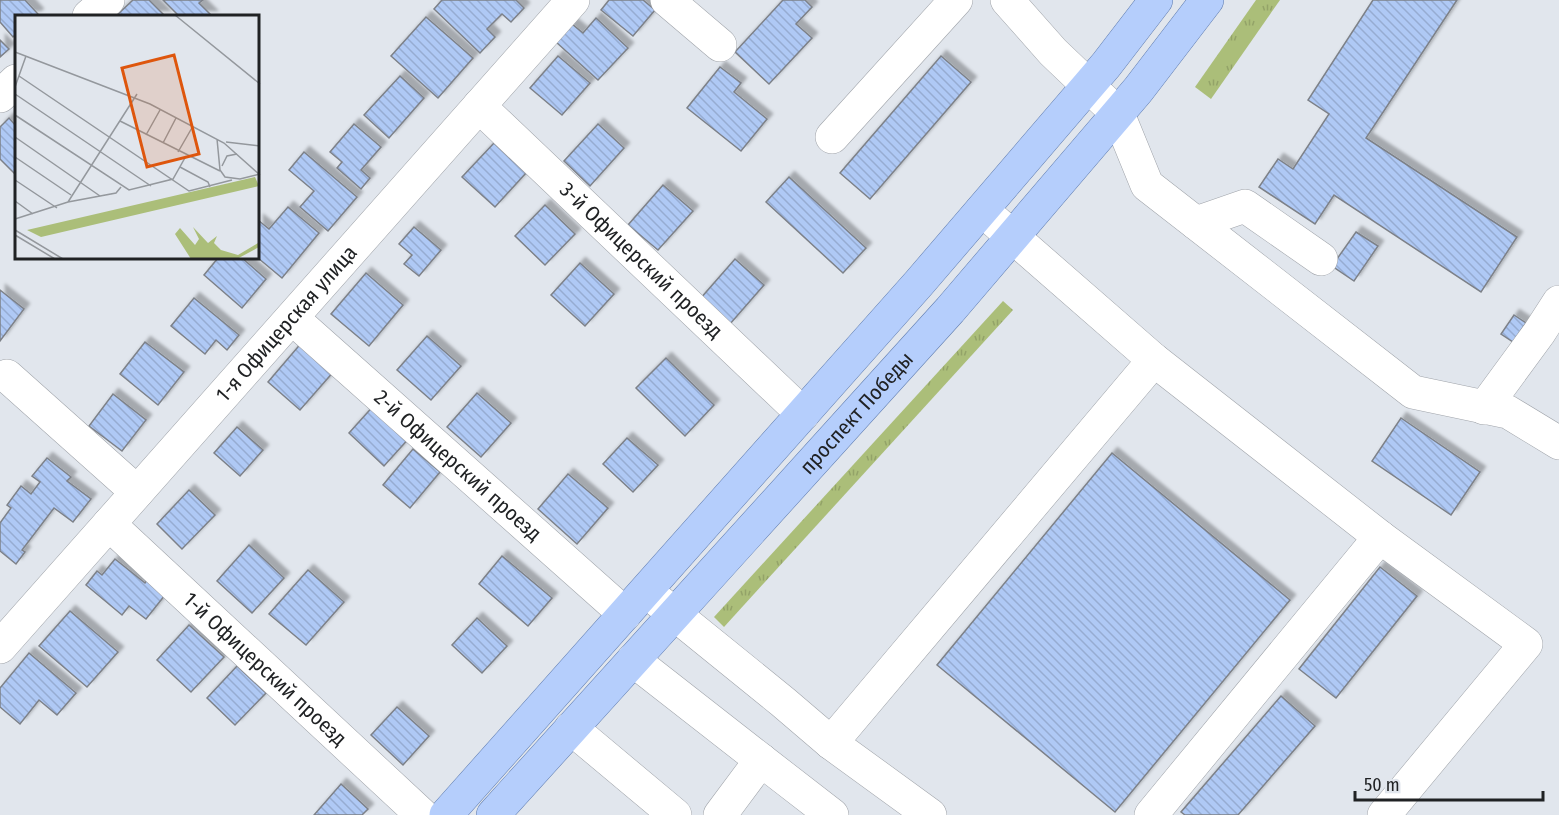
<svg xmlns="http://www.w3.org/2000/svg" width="1559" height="815" font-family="'Fira Sans Condensed',sans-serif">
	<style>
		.grass { fill: url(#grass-tufts) }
		.building { fill: url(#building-back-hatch); stroke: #7d8188; stroke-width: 1.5; filter: url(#shadow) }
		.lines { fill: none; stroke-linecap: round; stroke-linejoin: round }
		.minor-casing { stroke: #a0a4aa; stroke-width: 34 }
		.major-casing { stroke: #607daf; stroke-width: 34 }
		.minor { stroke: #fff; stroke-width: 33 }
		.major { stroke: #b5cefc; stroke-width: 33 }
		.labels { text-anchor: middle; stroke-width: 4.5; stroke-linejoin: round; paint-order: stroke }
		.street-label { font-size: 21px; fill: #202224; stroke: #e1e6ed }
		.inset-road { fill: none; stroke: #94989d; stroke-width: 1.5 }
		.view { fill: #de560d; fill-opacity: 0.15; stroke: #de560d; stroke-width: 3 }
		.inset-edge { fill: none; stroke: #202224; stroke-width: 3 }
	</style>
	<defs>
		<pattern id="grass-tufts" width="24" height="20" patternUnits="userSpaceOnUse" patternTransform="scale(1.5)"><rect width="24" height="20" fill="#abbe79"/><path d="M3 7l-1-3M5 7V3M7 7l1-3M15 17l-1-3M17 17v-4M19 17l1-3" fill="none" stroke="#93a368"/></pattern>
		<pattern id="building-back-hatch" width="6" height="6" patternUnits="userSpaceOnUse" patternTransform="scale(1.5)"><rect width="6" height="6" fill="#afc9f5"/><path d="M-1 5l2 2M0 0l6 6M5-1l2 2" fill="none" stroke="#96acd2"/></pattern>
		<filter id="shadow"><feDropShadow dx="5.5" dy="-5.5" stdDeviation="1.5" flood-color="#0004"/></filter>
	</defs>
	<rect width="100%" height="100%" fill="#e1e6ed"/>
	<!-- grass -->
	<g class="grass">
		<polygon points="1256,0 1280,0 1211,99 1195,87"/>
		<polygon points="1003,301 1013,310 724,627 714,617"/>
	</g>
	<!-- building -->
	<g class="building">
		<polygon points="0,0 25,0 38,14 35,16 16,16 16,34 13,37 0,22"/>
		<polygon points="133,0 149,0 165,16 116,16"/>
		<polygon points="163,0 203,0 199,3 212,16 179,16"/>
		<polygon points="442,0 516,0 524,8 511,22 502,14 487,29 495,37 480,53 434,9"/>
		<polygon points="609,0 643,0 655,10 633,36 601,10"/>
		<polygon points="783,0 805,0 812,7 796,24 812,38 769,84 735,52"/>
		<polygon points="1373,0 1457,0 1366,138 1517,237 1481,292 1334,195 1315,224 1259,187 1278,159 1293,169 1329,114 1308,100"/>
		<polygon points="426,17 473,58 438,98 391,56"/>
		<polygon points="596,18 628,48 598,80 556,42 572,24 583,33"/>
		<polygon points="0,40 9,49 0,57"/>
		<polygon points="558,56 590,83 562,115 530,88"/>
		<polygon points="941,56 971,82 870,199 840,173"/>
		<polygon points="720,67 741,83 734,92 767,119 741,151 687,108"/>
		<polygon points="400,76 424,98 389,138 364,115"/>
		<polygon points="9,118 16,126 16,171 14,173 0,159 0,127"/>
		<polygon points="354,124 381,147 361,170 370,178 361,189 337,168 342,162 330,152"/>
		<polygon points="598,124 624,148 590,186 564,161"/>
		<polygon points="494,143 526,173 495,207 462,177"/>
		<polygon points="304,152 357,197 328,231 300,207 314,191 289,170"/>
		<polygon points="789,177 866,248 843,273 766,202"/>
		<polygon points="663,185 693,211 658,250 628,225"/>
		<polygon points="545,205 575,234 545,265 515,236"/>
		<polygon points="288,207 319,233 282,278 258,258 258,220 269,229"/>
		<polygon points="414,227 441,250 419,276 404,264 412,255 399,244"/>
		<polygon points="1356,232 1378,246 1354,281 1332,266"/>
		<polygon points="218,258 242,258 266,279 242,308 204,275"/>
		<polygon points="735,259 764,285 730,324 700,299"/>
		<polygon points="580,263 614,294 585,326 551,295"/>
		<polygon points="366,273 403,305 369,346 331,314"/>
		<polygon points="0,290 24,309 0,341"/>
		<polygon points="194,298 239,335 227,350 216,340 205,354 171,326"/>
		<polygon points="1514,315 1526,323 1513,342 1501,334"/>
		<polygon points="427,336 461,366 431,400 397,370"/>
		<polygon points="303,341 335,370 300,410 268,382"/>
		<polygon points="145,342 184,372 158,405 120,374"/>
		<polygon points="666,358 714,405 685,436 636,388"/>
		<polygon points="477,393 511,423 481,457 447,427"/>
		<polygon points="113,394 146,420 122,451 89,426"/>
		<polygon points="376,403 411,436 384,466 349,433"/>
		<polygon points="1401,418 1480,472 1451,515 1372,461"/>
		<polygon points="237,427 263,450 240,476 214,453"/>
		<polygon points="627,438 658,465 633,492 603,464"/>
		<polygon points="413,449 440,472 410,508 383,485"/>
		<polygon points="1112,453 1290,600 1115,812 937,665"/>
		<polygon points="47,458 71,477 67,481 91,499 73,522 54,508 22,550 25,552 16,564 0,551 0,523 11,508 7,505 21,486 31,494 40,482 32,476"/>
		<polygon points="568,474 608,508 577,544 538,509"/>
		<polygon points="189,490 215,515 182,549 157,524"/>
		<polygon points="249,545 284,578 252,613 217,581"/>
		<polygon points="502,556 552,598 528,626 479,584"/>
		<polygon points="115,559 145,583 147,580 165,595 146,619 129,606 122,615 86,585 97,571 102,575"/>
		<polygon points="1380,567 1417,596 1336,698 1299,669"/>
		<polygon points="308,570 344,602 306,645 269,614"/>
		<polygon points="70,611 118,652 87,687 39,646"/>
		<polygon points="477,618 507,646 482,673 452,645"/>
		<polygon points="189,625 224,657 191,692 157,660"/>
		<polygon points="29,653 76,693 57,715 39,700 20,724 0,707 0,688"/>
		<polygon points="237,666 266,693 235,725 207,698"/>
		<polygon points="1281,696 1315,726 1238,815 1185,815 1181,812"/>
		<polygon points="397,707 429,736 403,765 371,735"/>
		<polygon points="341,784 368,809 362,815 314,815"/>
	</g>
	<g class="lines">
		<!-- minor casing -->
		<g class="minor-casing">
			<g id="minor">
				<polyline points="667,0 720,45"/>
				<polyline points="1007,0 1053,52 1118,114 1147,185 1413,392 1508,412 1559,443"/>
				<polyline points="89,16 108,0"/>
				<polyline points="0,96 16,81"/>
				<path id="s1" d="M479,106L803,414"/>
				<polyline points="832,137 956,0"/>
				<polyline points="982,210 1154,360 1380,537 1526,644 1384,815"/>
				<polyline points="1196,223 1245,206 1321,259"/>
				<path id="s2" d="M292,318L625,614"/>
				<polyline points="7,376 137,492"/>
				<polyline points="1484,408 1539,333 1559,302"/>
				<path id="s3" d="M109,524L422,815"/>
				<polyline points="646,591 783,702 831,743 930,815"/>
				<path id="s4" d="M0,647L573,0"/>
				<polyline points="633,660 761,760"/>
				<polyline points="571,728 675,815"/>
				<polyline points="831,743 1154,360"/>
				<polyline points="720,815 761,760 832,815"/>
				<polyline points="1151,815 1380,537"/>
			</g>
		</g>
		<!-- major casing -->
		<g class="major-casing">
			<g id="major">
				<polyline points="446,815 919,283 1106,65 1156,0"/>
				<path id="s5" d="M493,815L950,310L1138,90L1207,0"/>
			</g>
		</g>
		<!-- minor -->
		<use href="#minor" class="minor"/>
		<!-- major -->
		<use href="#major" class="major"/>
	</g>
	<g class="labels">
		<!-- street labels -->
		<g class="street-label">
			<text dy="7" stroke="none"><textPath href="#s1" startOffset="224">3-й Офицерский проезд</textPath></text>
			<text dy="7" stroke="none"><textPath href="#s4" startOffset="432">1-я Офицерская улица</textPath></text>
			<text dy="7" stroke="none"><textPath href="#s5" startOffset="542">проспект Победы</textPath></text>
			<text dy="7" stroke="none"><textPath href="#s2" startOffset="222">2-й Офицерский проезд</textPath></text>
			<text dy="7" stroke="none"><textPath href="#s3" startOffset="213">1-й Офицерский проезд</textPath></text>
		</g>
	</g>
	<!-- overview -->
	<g transform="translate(15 15)">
		<rect width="244" height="244" fill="#e1e6ed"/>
		<path d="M240,162L244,171L26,222L12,215ZM178,212L193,228L202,221L199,228L206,235L223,240L243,228L244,232L222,244H176L160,219L165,213L180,230L184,224Z" fill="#abbe79"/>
		<path class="inset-road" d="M160,0L245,69M0,37L135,89L209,128L245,160M4,61L174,176L217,165M0,72L11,41M0,79L136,171M0,100L114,175L158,164L171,141M105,106L205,156M131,120L145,95M0,122L85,181M202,124L205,155L210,162L225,164L245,159M211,127L245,131M148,128L161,103M163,137L178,111M0,142L56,180M207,151L212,141L222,139M165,152L193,167L195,172M0,165L42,193M0,186L18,199M53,187L122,79M0,204L53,187L101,178L106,172M0,215L48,244M0,220L40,244"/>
		<path class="view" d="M159,40L184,139L132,152L107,53Z"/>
		<rect width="244" height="244" class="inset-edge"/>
	</g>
	<!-- scale -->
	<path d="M1355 791v9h188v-9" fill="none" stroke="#202224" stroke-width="3"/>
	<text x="1364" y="791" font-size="18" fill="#202224" stroke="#e1e6ed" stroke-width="4.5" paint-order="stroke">50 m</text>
</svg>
